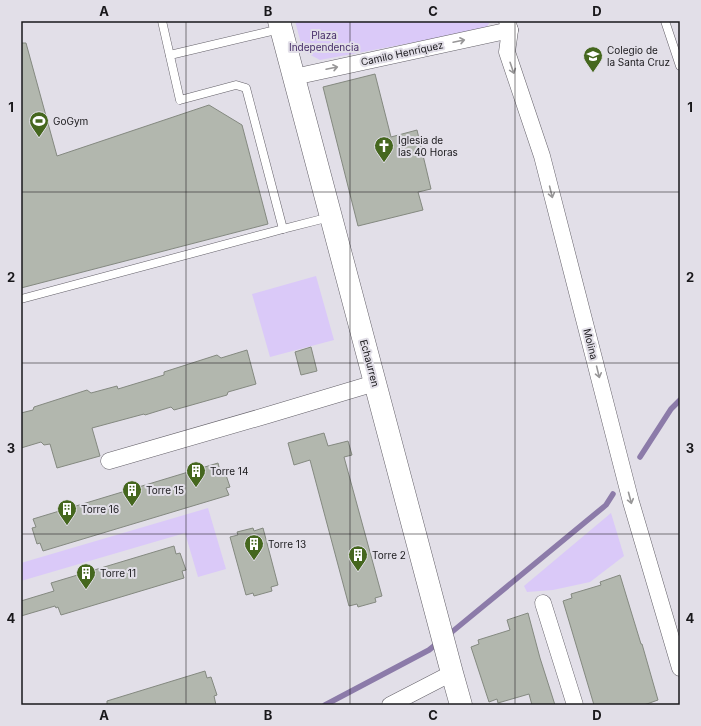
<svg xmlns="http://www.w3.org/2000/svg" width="701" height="726" font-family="Inter,sans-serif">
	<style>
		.green { fill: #dac9f8 }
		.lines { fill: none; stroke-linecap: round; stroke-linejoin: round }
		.stream { stroke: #8c7ba9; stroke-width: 5.5 }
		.building { fill: #b2b7ae; stroke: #848980 }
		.lane-casing { stroke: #646169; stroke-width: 9 }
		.street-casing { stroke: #646169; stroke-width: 17 }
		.secondary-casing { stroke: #646169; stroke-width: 23 }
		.lane { stroke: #fff; stroke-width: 8 }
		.street { stroke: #fff; stroke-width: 16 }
		.secondary { stroke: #fff; stroke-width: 22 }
		.oneway { stroke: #989798 }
		.grid { fill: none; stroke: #19181b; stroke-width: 1; stroke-opacity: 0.55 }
		.labels { text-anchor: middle; stroke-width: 4; stroke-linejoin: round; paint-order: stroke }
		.park-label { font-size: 10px; fill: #452c67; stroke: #e2dfe8 }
		.poi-label { font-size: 10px; fill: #19181b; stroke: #e2dfe8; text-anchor: start }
		.street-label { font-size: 10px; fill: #19181b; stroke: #e2dfe8 }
		.neatline { fill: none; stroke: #19181b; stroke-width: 1.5 }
		.grid-label { font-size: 13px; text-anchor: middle; font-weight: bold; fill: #19181b }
	</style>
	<rect width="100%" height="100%" fill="#e2dfe8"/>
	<!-- green -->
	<g class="green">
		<polygon points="295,21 491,21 485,29 320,60 303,51"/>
		<polygon points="316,276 334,340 270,357 252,294"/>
		<polygon points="208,508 226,569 198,577 185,533 21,581 21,563"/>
		<polygon points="611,513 624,556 590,582 553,590 527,592 524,586"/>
	</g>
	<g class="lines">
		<!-- stream -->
		<g class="stream">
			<polyline points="640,457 671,409 680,400"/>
			<polyline points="447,636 606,505 613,494"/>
			<polyline points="325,705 429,650 439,642"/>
		</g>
	</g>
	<!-- building -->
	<g class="building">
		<polygon points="21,43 26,43 57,156 209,105 242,125 268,224 21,288"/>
		<polygon points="375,74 391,137 417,130 431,189 418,192 423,210 358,226 323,87"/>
		<polygon points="311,347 317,371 301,375 295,352"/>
		<polygon points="247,350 256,384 228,392 227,395 174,410 171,407 145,415 144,414 92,428 100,456 57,468 50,444 44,445 41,442 21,448 21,413 33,410 34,407 87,390 91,393 117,386 118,389 164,375 164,372 217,355 221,358"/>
		<polygon points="324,433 328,446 348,441 352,455 344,457 382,596 375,598 376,602 358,607 357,604 349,606 310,460 294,465 288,443"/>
		<polygon points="218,463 220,471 224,469 230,487 226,488 229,495 43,551 40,543 37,544 32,528 36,527 33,519"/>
		<polygon points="253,528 254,531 263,528 278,585 271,587 272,591 254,596 253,593 246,595 230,537 238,535 237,532"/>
		<polygon points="174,546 176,554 180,553 186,570 182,571 184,578 61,615 58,607 56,608 55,606 21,616 21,601 54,591 51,583"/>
		<polygon points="620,575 630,608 641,644 642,644 658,700 644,705 594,705 563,601 572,598 571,594 601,585 600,582"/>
		<polygon points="528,613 540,658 555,705 532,705 529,694 498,703 497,699 489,702 471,647 479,644 478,640 510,630 507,620"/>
		<polygon points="205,671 207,678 211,677 217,695 214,696 216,705 107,705 107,701"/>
	</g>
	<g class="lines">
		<!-- lane casing -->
		<g class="lane-casing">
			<g id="lane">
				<polyline points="162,21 180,100 236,85 246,88 283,229"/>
				<polyline points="665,21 680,66"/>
				<polyline points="170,55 280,29"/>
				<polyline points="21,299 283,229 330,217"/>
			</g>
		</g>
		<!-- street casing -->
		<g class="street-casing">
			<g id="street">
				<polyline points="507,21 510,30 507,52 542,156 631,502 680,668"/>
				<polyline points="294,77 510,30"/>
				<polyline points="109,461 268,415 375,383"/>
				<polyline points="543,603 575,705"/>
				<polyline points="390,705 452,673"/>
			</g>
		</g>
		<!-- secondary casing -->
		<g class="secondary-casing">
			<polyline id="secondary" points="279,21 452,673 461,705"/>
		</g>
		<!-- lane -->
		<use href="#lane" class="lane"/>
		<!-- street -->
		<use href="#street" class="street"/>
		<!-- secondary -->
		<use href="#secondary" class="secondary"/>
	</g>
	<!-- one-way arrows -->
	<defs><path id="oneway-shaft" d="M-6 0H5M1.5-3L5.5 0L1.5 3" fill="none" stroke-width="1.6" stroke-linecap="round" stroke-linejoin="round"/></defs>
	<g class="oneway">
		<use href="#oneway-shaft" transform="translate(459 41) rotate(-12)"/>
		<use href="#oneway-shaft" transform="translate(332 68) rotate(-12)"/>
		<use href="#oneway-shaft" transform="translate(512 68) rotate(71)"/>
		<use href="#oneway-shaft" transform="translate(551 192) rotate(76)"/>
		<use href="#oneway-shaft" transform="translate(598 372) rotate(76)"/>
		<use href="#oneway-shaft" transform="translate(630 498) rotate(75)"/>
	</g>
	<!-- grid -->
	<path class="grid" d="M186,21V705M350,21V705M515,21V705M21,192H680M21,363H680M21,534H680"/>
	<!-- icons -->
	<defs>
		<g id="school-pin" transform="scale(1)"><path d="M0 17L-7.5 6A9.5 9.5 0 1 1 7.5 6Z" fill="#45671e" stroke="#e2dfe8"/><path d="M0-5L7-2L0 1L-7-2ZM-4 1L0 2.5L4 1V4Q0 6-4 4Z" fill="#fff"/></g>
		<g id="stadium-pin" transform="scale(1)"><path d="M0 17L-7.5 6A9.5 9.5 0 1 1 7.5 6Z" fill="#45671e" stroke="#e2dfe8"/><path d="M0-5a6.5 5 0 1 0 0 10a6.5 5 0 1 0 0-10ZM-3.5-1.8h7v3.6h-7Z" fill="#fff"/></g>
		<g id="church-pin" transform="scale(1)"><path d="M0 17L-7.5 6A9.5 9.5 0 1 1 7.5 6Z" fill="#45671e" stroke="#e2dfe8"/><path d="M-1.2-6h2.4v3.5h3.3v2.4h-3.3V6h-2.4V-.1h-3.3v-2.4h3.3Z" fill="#fff"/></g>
		<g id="building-pin" transform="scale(1)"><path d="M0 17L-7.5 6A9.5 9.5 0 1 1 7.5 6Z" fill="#45671e" stroke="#e2dfe8"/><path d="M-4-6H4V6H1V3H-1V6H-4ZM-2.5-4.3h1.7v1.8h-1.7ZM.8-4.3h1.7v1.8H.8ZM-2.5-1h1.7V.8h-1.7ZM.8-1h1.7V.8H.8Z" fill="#fff"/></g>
	</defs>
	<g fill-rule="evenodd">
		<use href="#school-pin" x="593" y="56"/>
		<use href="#stadium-pin" x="39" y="121"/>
		<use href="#church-pin" x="384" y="146"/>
		<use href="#building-pin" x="196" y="471"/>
		<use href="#building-pin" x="132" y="490"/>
		<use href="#building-pin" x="67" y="509"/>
		<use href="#building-pin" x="254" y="544"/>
		<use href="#building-pin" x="358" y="555"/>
		<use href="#building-pin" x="86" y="573"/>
	</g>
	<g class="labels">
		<!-- park labels -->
		<g class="park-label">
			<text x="324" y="39">Plaza<tspan x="324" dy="12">Independencia</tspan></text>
		</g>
		<!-- poi labels -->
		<g class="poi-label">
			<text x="607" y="54">Colegio de<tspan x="607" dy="12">la Santa Cruz</tspan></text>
			<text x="53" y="125">GoGym</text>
			<text x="398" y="144">Iglesia de<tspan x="398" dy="12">las 40 Horas</tspan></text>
			<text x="210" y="475">Torre 14</text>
			<text x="146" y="494">Torre 15</text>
			<text x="81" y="513">Torre 16</text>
			<text x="268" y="548">Torre 13</text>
			<text x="372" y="559">Torre 2</text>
			<text x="100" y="577">Torre 11</text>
		</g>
		<!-- street labels -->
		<g class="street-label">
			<text transform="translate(402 53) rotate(-12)" y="4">Camilo Henríquez</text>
			<text transform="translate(591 344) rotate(76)" y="4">Molina</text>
			<text transform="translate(370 363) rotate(75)" y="4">Echaurren</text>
		</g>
	</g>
	<!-- border -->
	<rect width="701" height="726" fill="none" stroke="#e2dfe8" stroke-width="44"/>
	<rect x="22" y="22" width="657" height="682" class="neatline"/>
	<g class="grid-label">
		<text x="104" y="16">A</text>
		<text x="268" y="16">B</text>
		<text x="433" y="16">C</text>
		<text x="597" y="16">D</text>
		<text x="11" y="112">1</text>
		<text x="690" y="112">1</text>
		<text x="11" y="282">2</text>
		<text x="690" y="282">2</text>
		<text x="11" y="453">3</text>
		<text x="690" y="453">3</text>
		<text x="11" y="623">4</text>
		<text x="690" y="623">4</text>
		<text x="104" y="720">A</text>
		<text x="268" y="720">B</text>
		<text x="433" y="720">C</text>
		<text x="597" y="720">D</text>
	</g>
</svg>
